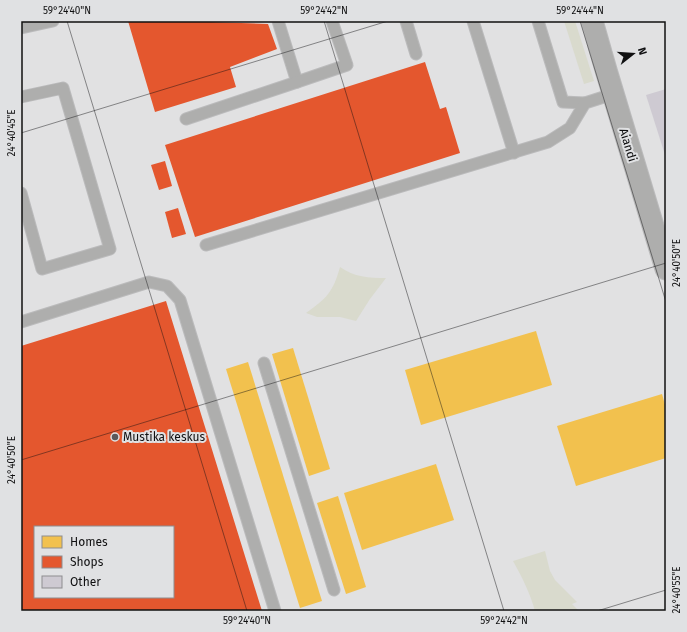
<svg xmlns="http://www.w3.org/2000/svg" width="687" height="632" font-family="'Fira Sans',sans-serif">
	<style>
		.green { fill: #d9dacd }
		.homes { fill: #f2c14e }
		.shops { fill: #e4572e; fill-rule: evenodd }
		.building { fill: #cecad2 }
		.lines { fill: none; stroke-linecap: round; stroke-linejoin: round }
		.service-casing { stroke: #bbbbbc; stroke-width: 13 }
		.minor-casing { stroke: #bbbbbc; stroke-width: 23 }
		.service { stroke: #aeaead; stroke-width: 11 }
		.minor { stroke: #aeaead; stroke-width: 21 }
		.ticks { fill: none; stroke: #101011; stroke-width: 1; stroke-opacity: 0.45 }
		.poi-dot { fill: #59595a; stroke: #e0e1e3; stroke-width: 1.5 }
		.labels { text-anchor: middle; stroke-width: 4; stroke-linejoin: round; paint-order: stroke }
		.street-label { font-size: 12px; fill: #101011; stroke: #e0e1e3 }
		.poi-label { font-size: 12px; fill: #101011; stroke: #e0e1e3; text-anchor: start }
		.neatline { fill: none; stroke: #101011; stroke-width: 1.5 }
		.ticks-label { font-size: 10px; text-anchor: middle; fill: #101011 }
	</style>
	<rect width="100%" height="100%" fill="#e1e1e2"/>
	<!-- green -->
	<g class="green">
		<polygon points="564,21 575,21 594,81 584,84"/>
		<path d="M340,267C354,277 369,278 386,278L370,299L356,321L340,317H317L306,313C327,298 333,292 340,267Z"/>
		<path d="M545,551L550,571L555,580L577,602L572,604L579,611H535C530,593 522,577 513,561Z"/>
	</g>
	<!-- homes -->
	<g class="homes">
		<polygon points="536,331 552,385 421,425 405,370"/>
		<polygon points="293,348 330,469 309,476 272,354"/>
		<polygon points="248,362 322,601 300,608 226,369"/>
		<polygon points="662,394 666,408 666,458 576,486 557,426"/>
		<polygon points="436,464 454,520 362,550 344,493"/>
		<polygon points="338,496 366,587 346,594 317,503"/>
	</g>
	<!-- shops -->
	<g class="shops">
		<polygon points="128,21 211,21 211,22 268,24 277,49 230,67 236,87 155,112"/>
		<polygon points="425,62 440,109 446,107 460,153 195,237 165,145"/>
		<polygon points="165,161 172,186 159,190 151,165"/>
		<polygon points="178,208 186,234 172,238 165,212"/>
		<path d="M166,301L262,611H21V346ZM35,527H173V597H35Z"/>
	</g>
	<!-- building -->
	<polygon class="building" points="666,89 666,158 646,95"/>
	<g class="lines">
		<!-- service casing -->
		<g class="service-casing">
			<g id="service">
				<polyline points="278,21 297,82 347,65 332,21"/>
				<polyline points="406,21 416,54"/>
				<polyline points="473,21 514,153"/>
				<polyline points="538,21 563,102 585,103"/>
				<polyline points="21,28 53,21"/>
				<polyline points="21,97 63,88 110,249 42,269 21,193"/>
				<polyline points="186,119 297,82"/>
				<polyline points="206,245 548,142 570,128 585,103 613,94"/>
				<polyline points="21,322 149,282 167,286 180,300 275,611"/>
				<polyline points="264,363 334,590"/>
			</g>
		</g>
		<!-- minor casing -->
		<g class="minor-casing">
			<polyline id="minor" points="592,21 606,70 666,269"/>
		</g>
		<!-- service -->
		<use href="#service" class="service"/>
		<!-- minor -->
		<use href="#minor" class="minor"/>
	</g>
	<!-- ticks -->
	<path class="ticks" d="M67,21L247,611M324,21L504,611M580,21L666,302M21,133L388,21M21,460L666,263M597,611L666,590"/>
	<!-- markers -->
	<circle class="poi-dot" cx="115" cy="437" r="4"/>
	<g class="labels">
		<!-- street labels -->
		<g class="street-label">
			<text transform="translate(628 145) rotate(73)" y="4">Aiandi</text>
		</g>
		<!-- poi labels -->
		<g class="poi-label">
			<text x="123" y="441">Mustika keskus</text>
		</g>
	</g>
	<!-- border -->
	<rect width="687" height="632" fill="none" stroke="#e0e1e3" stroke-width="44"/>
	<!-- legend -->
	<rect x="34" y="526" width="140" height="72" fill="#e0e1e3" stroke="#8d8d8f"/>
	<rect x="42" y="536" width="20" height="12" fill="#f2c14e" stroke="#8d8d8f"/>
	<text x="70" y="546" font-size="12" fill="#101011">Homes</text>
	<rect x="42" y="556" width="20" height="12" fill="#e4572e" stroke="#8d8d8f"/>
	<text x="70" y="566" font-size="12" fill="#101011">Shops</text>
	<rect x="42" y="576" width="20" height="12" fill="#cecad2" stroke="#8d8d8f"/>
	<text x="70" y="586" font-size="12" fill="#101011">Other</text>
	<!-- north arrow -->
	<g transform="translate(633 54) rotate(73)" stroke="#e0e1e3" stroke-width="3" paint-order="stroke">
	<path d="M0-3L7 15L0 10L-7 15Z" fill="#101011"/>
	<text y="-6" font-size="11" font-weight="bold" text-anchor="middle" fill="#101011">N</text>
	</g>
	<rect x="22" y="22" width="643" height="588" class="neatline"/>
	<g class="ticks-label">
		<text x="67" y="14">59°24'40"N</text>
		<text x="324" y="14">59°24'42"N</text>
		<text x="580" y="14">59°24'44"N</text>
		<text transform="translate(11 133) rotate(-90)" y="4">24°40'45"E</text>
		<text transform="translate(676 263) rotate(-90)" y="4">24°40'50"E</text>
		<text transform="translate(11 460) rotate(-90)" y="4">24°40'50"E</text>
		<text transform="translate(676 590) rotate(-90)" y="4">24°40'55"E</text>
		<text x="247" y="624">59°24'40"N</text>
		<text x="504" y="624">59°24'42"N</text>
	</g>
</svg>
